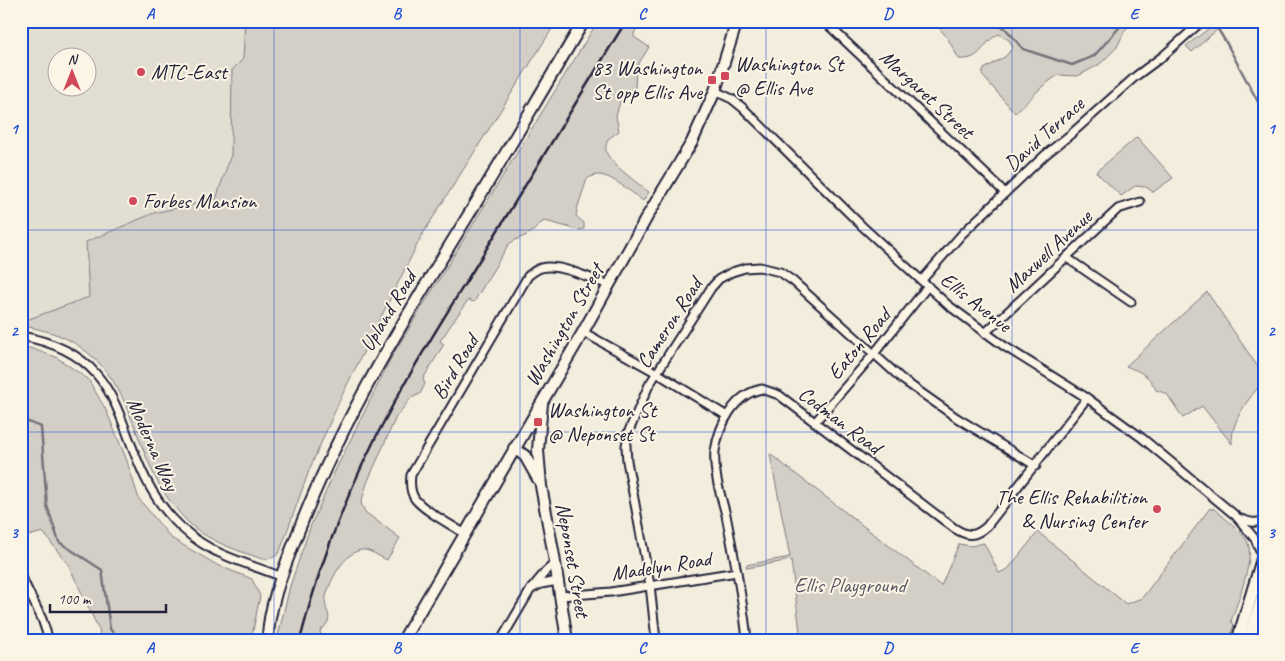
<svg xmlns="http://www.w3.org/2000/svg" width="1285" height="661" font-family="Caveat,sans-serif">
	<style>
		.built { fill: #e3ded2; fill-rule: evenodd }
		.green { fill: #d4cfc6; stroke: #7b7880 }
		.lines { fill: none; stroke-linecap: round; stroke-linejoin: round }
		.stream { stroke: #75727b; stroke-width: 2.5 }
		.street-casing { stroke: #22223b; stroke-width: 11 }
		.secondary-casing { stroke: #22223b; stroke-width: 14 }
		.primary-casing { stroke: #22223b; stroke-width: 15 }
		.street { stroke: #fcf5e5; stroke-width: 7 }
		.secondary { stroke: #fcf5e5; stroke-width: 10 }
		.primary { stroke: #fcf5e5; stroke-width: 11 }
		.rail { stroke: #22223b; stroke-width: 2.5 }
		.grid { fill: none; stroke: #1d4ed8; stroke-width: 1; stroke-opacity: 0.55 }
		.poi-dot { fill: #d1495b; stroke: #fcf5e5; stroke-width: 2 }
		.labels { text-anchor: middle; stroke-width: 4; stroke-linejoin: round; paint-order: stroke }
		.poi-label { font-size: 21px; fill: #22223b; stroke: #fcf5e5; text-anchor: start }
		.street-label { font-size: 21px; fill: #22223b; stroke: #fcf5e5 }
		.park-label { font-size: 21px; fill: #575665; stroke: #fcf5e5 }
		.neatline { fill: none; stroke: #1d4ed8; stroke-width: 2 }
		.grid-label { font-size: 16px; text-anchor: middle; font-weight: bold; fill: #1d4ed8 }
	</style>
	<rect width="100%" height="100%" fill="#f3edde"/>
	<filter id="ink" filterUnits="userSpaceOnUse"><feTurbulence type="fractalNoise" baseFrequency=".02" numOctaves="2"/><feDisplacementMap in="SourceGraphic" scale="10" xChannelSelector="R" yChannelSelector="G"/><feConvolveMatrix kernelMatrix="1 2 1 2 8 2 1 2 1" color-interpolation-filters="sRGB"/></filter>
	<g filter="url(#ink)">
		<!-- built -->
		<path class="built" d="M21,21H245L243,59L232,71L231,155L216,199L154,213L89,297L21,322ZM58,58H88V88H58Z"/>
		<!-- green -->
		<g class="green">
			<path d="M245,21H557L422,235L343,393L310,468L280,551C276,558 270,559 262,559C234,549 206,541 185,519C171,504 159,487 151,468C128,417 123,370 69,340C54,332 37,329 21,325V322L89,297L86,242L154,213L216,199L231,155L232,70L243,59Z"/>
			<path d="M598,21H642L634,33V37L649,47L636,68L635,88L620,102L616,116L619,131L608,139C607,142 605,147 606,151C609,163 639,184 649,192L643,201C632,193 612,175 598,175C594,175 590,177 587,179L577,209L576,216L584,223V229L579,230L545,221C539,223 537,228 533,231C524,238 516,238 508,245L474,302L468,300L440,341L444,344L423,379L425,384L420,394L411,398L396,417L367,483L361,503L365,512L400,538L387,560C380,557 369,549 362,550C345,551 329,582 326,597C322,612 338,616 320,631L322,640H277L290,586L311,525L336,469L392,356Z"/>
			<path d="M934,21H1133L1125,30L1117,47L1100,64L1078,76L1058,75L1044,85L1015,113L982,75L984,69L1006,56L1013,47L1009,40L999,34C981,42 983,61 959,59L948,39Z"/>
			<polygon points="1202,21 1227,21 1192,52 1186,46 1208,29"/>
			<polygon points="1137,137 1173,178 1153,192 1146,187 1135,186 1121,196 1096,172"/>
			<path d="M1207,292L1264,376V380C1249,399 1231,419 1232,444L1202,406L1183,418L1167,394L1156,390C1148,374 1142,373 1126,366Z"/>
			<polygon points="21,348 30,348 56,357 88,379 106,410 126,458 139,499 171,538 217,565 252,579 260,596 251,640 101,640 99,630 69,566 43,532 21,538"/>
			<path d="M770,454L941,586L959,544L971,546L984,543L999,573L1008,569L1038,532L1126,604L1142,598L1210,508L1212,510L1213,508C1224,518 1240,529 1247,541C1256,555 1237,604 1231,621L1234,625L1229,640H801L791,560L747,568L746,565L790,557Z"/>
		</g>
		<g class="lines">
			<!-- stream -->
			<g class="stream">
				<polyline points="983,21 1005,28 1023,49 1072,65 1094,56 1125,21"/>
				<polyline points="1213,21 1227,44 1264,113"/>
				<polyline points="21,419 41,427 47,506 59,542 102,570 110,629 119,640"/>
			</g>
			<!-- street casing -->
			<g class="street-casing">
				<g id="street">
					<polyline points="824,21 993,181 1005,193"/>
					<polyline points="715,91 732,99 743,108 862,226 948,305 1004,346 1087,398 1142,438 1236,516 1255,539 1263,557"/>
					<polyline points="1067,258 1131,302"/>
					<polyline points="922,280 962,234 1045,155 1071,134 1136,76 1163,56 1200,23"/>
					<polyline points="583,332 657,373 727,416"/>
					<polyline points="985,333 1118,209 1140,202"/>
					<path d="M21,336C140,357 109,450 173,519C206,555 240,560 282,577"/>
					<polyline points="815,422 873,355 928,286"/>
					<path d="M1238,518C1247,521 1255,525 1264,520"/>
					<path d="M465,534C452,525 424,511 415,499C410,492 410,483 411,475L528,276C532,273 536,269 541,268C560,263 591,279 609,285"/>
					<polyline points="555,563 546,571 531,589 541,584 558,581"/>
					<polyline points="21,576 42,619 49,640"/>
					<polyline points="561,596 611,592 737,572"/>
					<polyline points="501,640 531,589"/>
					<polyline points="656,640 650,585 627,461 626,446 628,433 649,385 711,288 719,279 732,272 745,268 760,267 780,272 793,281 903,380 957,418 1036,466"/>
					<path d="M747,640C743,598 734,557 726,515C721,496 713,472 715,451C719,425 734,394 762,389L779,395L954,528C968,537 975,537 987,526L1087,398"/>
				</g>
			</g>
			<!-- secondary casing -->
			<g class="secondary-casing">
				<g id="secondary">
					<polyline points="542,403 538,450 541,486 554,556 567,640"/>
					<polyline points="514,448 525,456 538,479"/>
					<path d="M268,640C268,606 285,566 297,535C340,423 403,321 466,219C506,154 544,87 584,21"/>
					<polyline points="403,640 583,332 648,215 692,142 715,91 737,21"/>
				</g>
			</g>
			<!-- primary casing -->
			<g class="primary-casing">
				<g id="primary">
					<polyline points="1238,640 1264,554"/>
					<polyline points="1249,640 1264,593"/>
				</g>
			</g>
			<!-- street -->
			<use href="#street" class="street"/>
			<!-- secondary -->
			<use href="#secondary" class="secondary"/>
			<!-- primary -->
			<use href="#primary" class="primary"/>
			<!-- rail -->
			<path class="rail" d="M300,640C320,561 350,484 389,412C417,359 450,308 482,256C530,178 578,100 626,21"/>
		</g>
	</g>
	<!-- grid -->
	<path class="grid" d="M274,21V640M520,21V640M766,21V640M1012,21V640M21,230H1264M21,432H1264"/>
	<!-- markers -->
	<g class="poi-dot">
		<circle cx="141" cy="72" r="5"/>
		<rect x="720" y="71" width="10" height="10" rx="2.5"/>
		<rect x="707" y="75" width="10" height="10" rx="2.5"/>
		<circle cx="133" cy="201" r="5"/>
		<rect x="533" y="417" width="10" height="10" rx="2.5"/>
		<circle cx="1157" cy="509" r="5"/>
	</g>
	<g class="labels">
		<!-- poi labels -->
		<g class="poi-label">
			<text x="735" y="71">Washington St<tspan x="735" dy="24">@ Ellis Ave</tspan></text>
			<text x="702" y="75" text-anchor="end">83 Washington<tspan x="702" dy="24">St opp Ellis Ave</tspan></text>
			<text x="151" y="79">MTC-East</text>
			<text x="143" y="208">Forbes Mansion</text>
			<text x="548" y="417">Washington St<tspan x="548" dy="24">@ Neponset St</tspan></text>
			<text x="1147" y="504" text-anchor="end">The Ellis Rehabilition<tspan x="1147" dy="24">&amp; Nursing Center</tspan></text>
		</g>
		<!-- street labels -->
		<g class="street-label">
			<text transform="translate(927 94) rotate(43)" y="7">Margaret Street</text>
			<text transform="translate(1044 134) rotate(-42)" y="7">David Terrace</text>
			<text transform="translate(1048 251) rotate(-43)" y="7">Maxwell Avenue</text>
			<text transform="translate(976 302) rotate(38)" y="7">Ellis Avenue</text>
			<text transform="translate(388 311) rotate(-59)" y="7">Upland Road</text>
			<text transform="translate(669 323) rotate(-57)" y="7">Cameron Road</text>
			<text transform="translate(564 325) rotate(-60)" y="7">Washington Street</text>
			<text transform="translate(859 344) rotate(-50)" y="7">Eaton Road</text>
			<text transform="translate(455 367) rotate(-59)" y="7">Bird Road</text>
			<text transform="translate(840 420) rotate(37)" y="7">Codman Road</text>
			<text transform="translate(153 444) rotate(66)" y="7">Moderna Way</text>
			<text transform="translate(573 560) rotate(80)" y="7">Neponset Street</text>
			<text transform="translate(661 566) rotate(-9)" y="7">Madelyn Road</text>
		</g>
		<!-- park labels -->
		<g class="park-label">
			<text x="850" y="592">Ellis Playground</text>
		</g>
	</g>
	<!-- margin -->
	<rect width="1285" height="661" fill="none" stroke="#fcf5e5" stroke-width="55"/>
	<!-- north arrow -->
	<g transform="translate(72 72)"><circle r="24" fill="#fcf5e5" stroke="#a5a1a1"/>
	<path d="M0-4L9 19L0 12L-9 19Z" fill="#d1495b"/>
	<text y="-8" font-size="14" font-weight="bold" text-anchor="middle" fill="#22223b">N</text>
	</g>
	<!-- scale -->
	<path d="M50 604v8h116v-8" fill="none" stroke="#22223b" stroke-width="2.5"/>
	<text x="58" y="604" font-size="15" fill="#22223b" stroke="#fcf5e5" stroke-width="4" paint-order="stroke">100 m</text>
	<rect x="28" y="28" width="1230" height="606" class="neatline"/>
	<g class="grid-label">
		<text x="150" y="19">A</text>
		<text x="397" y="19">B</text>
		<text x="642" y="19">C</text>
		<text x="888" y="19">D</text>
		<text x="1134" y="19">E</text>
		<text x="14" y="134">1</text>
		<text x="1271" y="134">1</text>
		<text x="14" y="336">2</text>
		<text x="1271" y="336">2</text>
		<text x="14" y="538">3</text>
		<text x="1271" y="538">3</text>
		<text x="150" y="653">A</text>
		<text x="397" y="653">B</text>
		<text x="642" y="653">C</text>
		<text x="888" y="653">D</text>
		<text x="1134" y="653">E</text>
	</g>
</svg>
